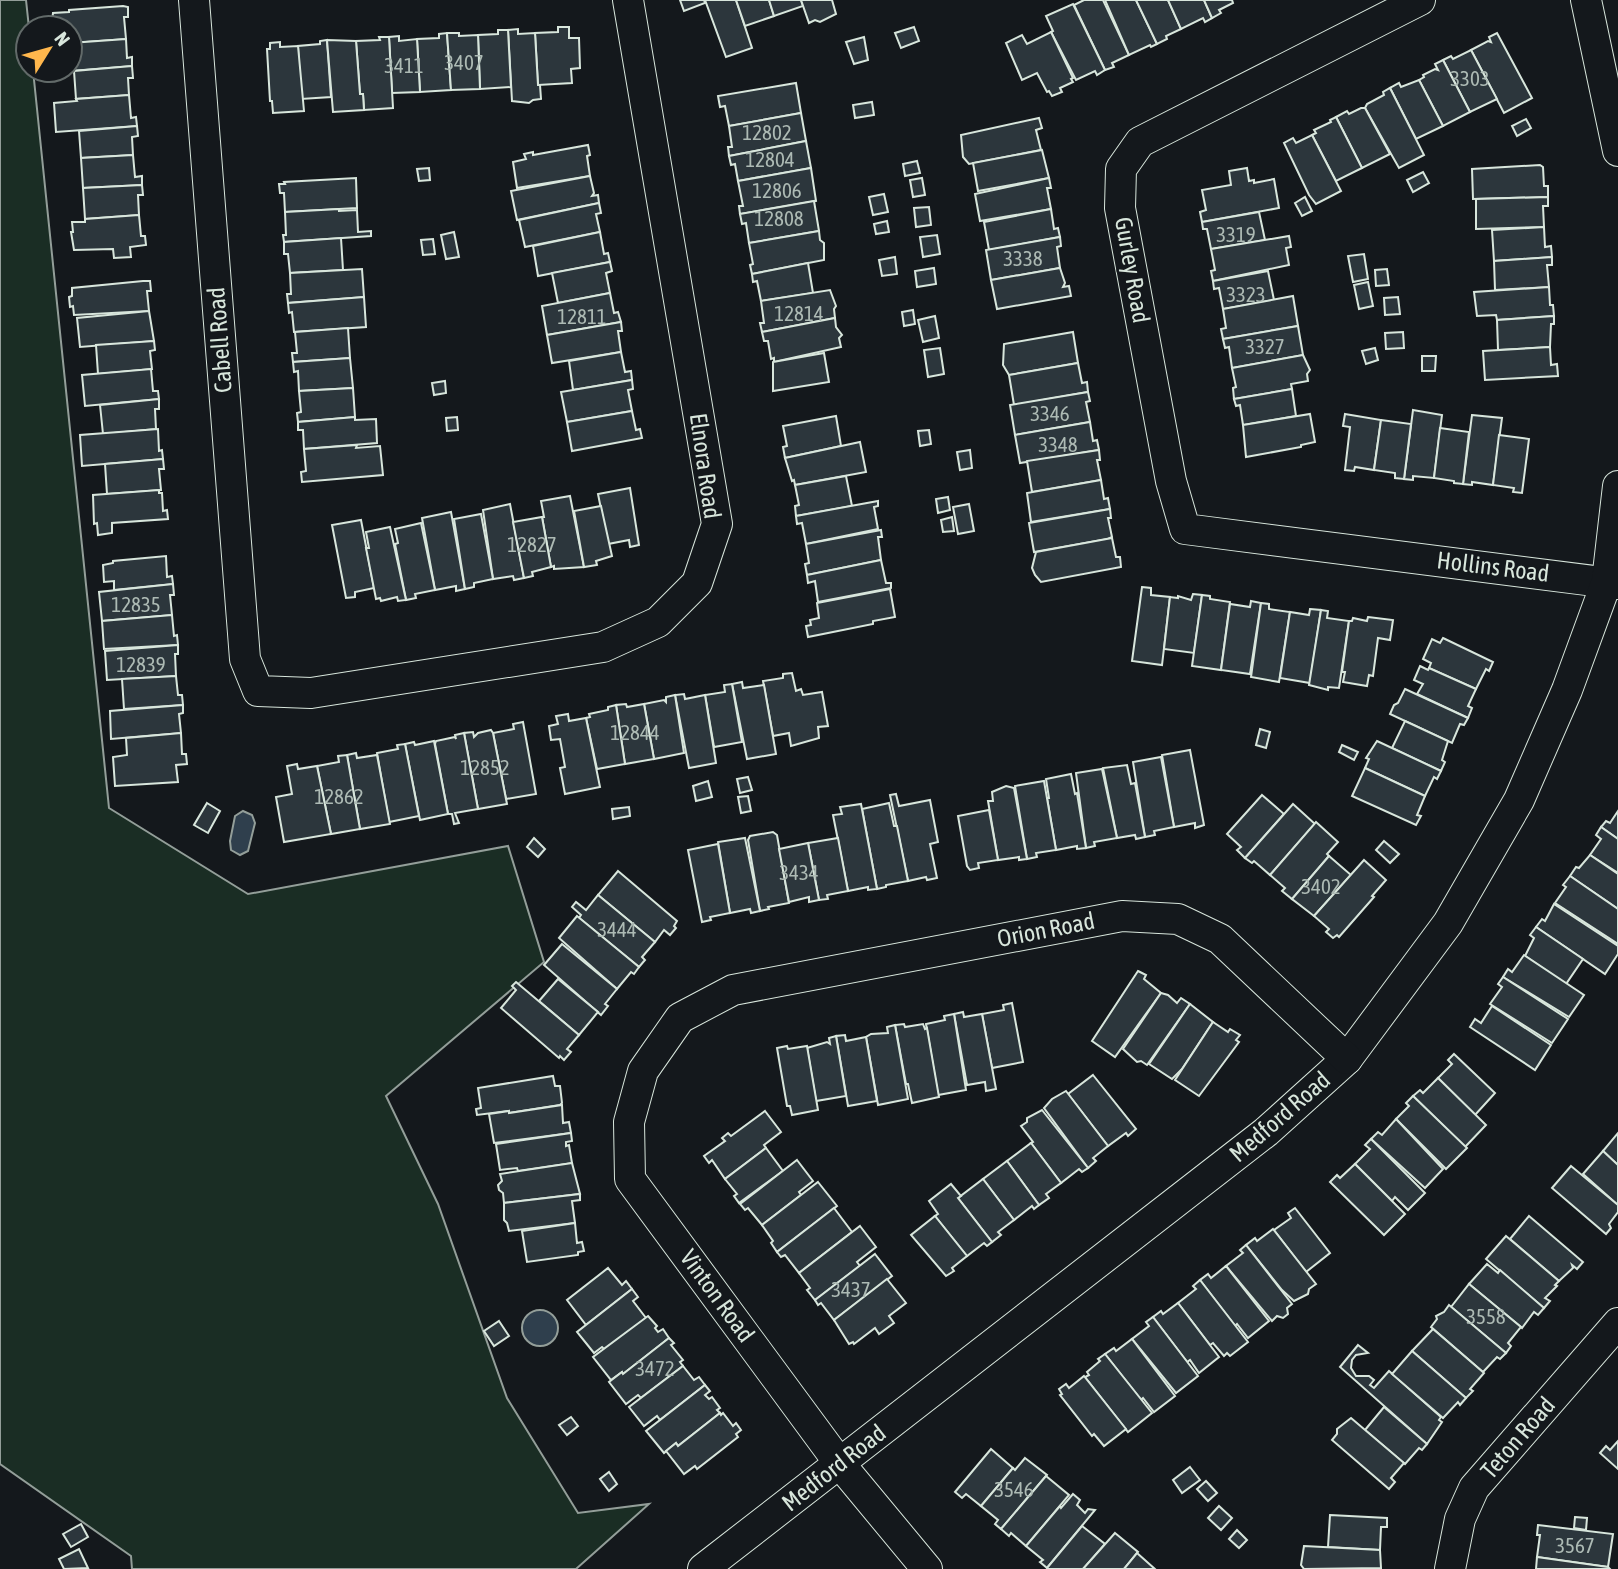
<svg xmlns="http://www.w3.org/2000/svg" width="1618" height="1569" font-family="'Asap Condensed',sans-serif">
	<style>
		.green { fill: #1a2d24; stroke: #939e99; stroke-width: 2 }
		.water { fill: #2f3f4d; stroke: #939e99; stroke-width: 2 }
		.building { fill: #2c363c; stroke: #d8e6dc; stroke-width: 2 }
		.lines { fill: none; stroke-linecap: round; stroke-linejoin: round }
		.minor-casing { stroke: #d8e6dc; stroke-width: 32 }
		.minor { stroke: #14181c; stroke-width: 30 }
		.labels { text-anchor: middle; stroke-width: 5; stroke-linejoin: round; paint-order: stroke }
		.number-label { font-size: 21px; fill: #adbab4 }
		.street-label { font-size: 24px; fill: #d8e6dc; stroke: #14181c }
	</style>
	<rect width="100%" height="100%" fill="#14181c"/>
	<!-- green -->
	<polygon class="green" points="0,0 26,0 29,28 28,70 33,70 109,808 248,894 508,846 544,962 386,1096 438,1204 507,1398 578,1513 649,1504 576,1569 132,1569 131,1556 0,1464"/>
	<!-- water -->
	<g class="water">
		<polygon points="243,811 252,815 255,823 248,851 240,855 231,850 230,841 235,816"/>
		<circle cx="540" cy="1328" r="18"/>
	</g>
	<!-- building -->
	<g class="building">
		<polygon points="680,0 704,0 705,3 684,11"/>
		<polygon points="705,0 736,0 752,48 726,57"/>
		<polygon points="736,0 769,0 774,16 745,26"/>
		<polygon points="769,0 801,0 803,6 774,16"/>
		<polygon points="801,0 832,0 836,14 820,22 815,20 809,23"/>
		<polygon points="1084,0 1103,0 1129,55 1112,63 1114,67 1105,70 1074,5"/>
		<polygon points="1105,0 1136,0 1157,44 1151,47 1150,45 1129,55"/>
		<polygon points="1136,0 1168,0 1181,29 1166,36 1167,39 1157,44"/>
		<polygon points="1168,0 1204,0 1212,18 1205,22 1203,18 1181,29"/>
		<polygon points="1204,0 1232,0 1233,3 1219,10 1221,13 1212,18"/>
		<polygon points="1073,4 1105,70 1097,75 1095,71 1076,80 1051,32 1053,31 1046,16"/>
		<polygon points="123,6 128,7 128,17 124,17 126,39 72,43 70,28 51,28 53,13 69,12 69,10"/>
		<polygon points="558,27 569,27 569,38 579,38 580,68 571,69 572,83 538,85 535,33 558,32"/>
		<polygon points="914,27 919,41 901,48 895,33"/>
		<polygon points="518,29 518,34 535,33 538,85 540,85 541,99 533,100 529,103 512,101 508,30"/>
		<polygon points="498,30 508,30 511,87 480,89 478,35 498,34"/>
		<polygon points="1051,32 1073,78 1071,79 1073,82 1060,88 1062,92 1052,96 1049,91 1047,92 1037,73 1022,80 1006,43 1022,35 1027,44"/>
		<polygon points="447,33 451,90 420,92 417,39 439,38 439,34"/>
		<polygon points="447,33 459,33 459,36 478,35 480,89 451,90"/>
		<polygon points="1497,33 1532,98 1504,113 1471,50 1488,41 1491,42 1489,37"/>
		<polygon points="399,36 399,41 417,39 420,92 392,93 389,37"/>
		<polygon points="379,37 389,37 393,108 364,110 363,94 360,94 356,41 380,40"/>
		<polygon points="864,37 868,60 854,64 846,42"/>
		<polygon points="126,39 127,58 132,57 132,66 59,72 59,70 70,70 70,43"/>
		<polygon points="327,40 331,97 301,99 298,46 320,44 320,41"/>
		<polygon points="327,40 356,41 360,94 363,94 364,110 333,112"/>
		<polygon points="280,42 280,47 298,46 304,111 273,113 272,101 270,101 267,49 270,49 270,43"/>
		<polygon points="1471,50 1497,99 1470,112 1443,60 1451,56 1453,59"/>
		<polygon points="1443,60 1470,112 1443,126 1419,80 1424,77 1423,75 1435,69 1438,70 1435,64"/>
		<polygon points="132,66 133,78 128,78 129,95 76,99 74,71"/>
		<polygon points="1419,80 1443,126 1416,139 1390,88 1399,83 1401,87"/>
		<polygon points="796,83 801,113 729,126 725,106 720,107 718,96"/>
		<polygon points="1390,88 1424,155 1399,168 1365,108 1367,104 1384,95 1383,92"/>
		<polygon points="129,95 131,118 136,117 137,126 56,132 54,103 77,101 76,99"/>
		<polygon points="872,102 874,115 855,118 853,105"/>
		<polygon points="1361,108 1365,108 1390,154 1362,168 1336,117 1347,111 1349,114"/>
		<polygon points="801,113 806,141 729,156 728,147 732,147 729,126"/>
		<polygon points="1336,117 1362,168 1336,181 1312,135 1316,133 1314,130 1331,122 1330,120"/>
		<polygon points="1039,118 1042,128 1036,130 1041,150 969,164 963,157 961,135"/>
		<polygon points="1526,119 1531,128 1517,136 1512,126"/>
		<polygon points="137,126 138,136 132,137 133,155 81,158 79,131"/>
		<polygon points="1312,135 1341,191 1316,204 1309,195 1284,143 1293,138 1296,143"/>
		<polygon points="806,141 811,168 738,181 735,164 731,165 729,156"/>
		<polygon points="588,145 590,155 587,156 590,176 517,188 513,162 526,159 524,154 533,152 533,155"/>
		<polygon points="1042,150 1049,178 978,191 973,163"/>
		<polygon points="133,155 135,177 142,176 142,185 83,188 81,158"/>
		<polygon points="917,161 920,173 905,176 903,164"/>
		<polygon points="1540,165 1543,167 1544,186 1548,186 1548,197 1473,199 1472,169"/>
		<polygon points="429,168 430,180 419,181 417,169"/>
		<polygon points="811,168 816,201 740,214 739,206 743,206 738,181"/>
		<polygon points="1247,168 1249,181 1254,180 1254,183 1274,179 1279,208 1202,222 1200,212 1206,210 1202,190 1231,185 1229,171"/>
		<polygon points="1423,172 1429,183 1413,192 1407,180"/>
		<polygon points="590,176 594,193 592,196 598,195 599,203 517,220 511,191"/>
		<polygon points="356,178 357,208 285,212 284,193 280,193 279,184 285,184 284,182"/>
		<polygon points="922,178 925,195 913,197 910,180"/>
		<polygon points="1049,178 1051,188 1047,188 1051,209 980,221 975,194"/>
		<polygon points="142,185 143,195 138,195 139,215 85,219 83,188"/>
		<polygon points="884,194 888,212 873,215 869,197"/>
		<polygon points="1305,197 1312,211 1302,216 1295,203"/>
		<polygon points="1548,197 1548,206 1543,206 1544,227 1476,229 1476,199"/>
		<polygon points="814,201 819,231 749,243 746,223 742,224 740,214"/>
		<polygon points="599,203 601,213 596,214 600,232 525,247 519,220"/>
		<polygon points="929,207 931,225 916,227 914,208"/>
		<polygon points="339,209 339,211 357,210 358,232 371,231 371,236 284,242 283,235 286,235 285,212"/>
		<polygon points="1051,209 1054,229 1058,228 1060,237 989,250 984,222"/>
		<polygon points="1259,212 1265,240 1211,249 1207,229 1203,229 1202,222"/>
		<polygon points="139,215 141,236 145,236 146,245 130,247 131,257 114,258 113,249 74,250 71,232 73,232 72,222 85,222 85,219"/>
		<polygon points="887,221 889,232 876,234 874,224"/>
		<polygon points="1544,227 1545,247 1551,246 1552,257 1494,261 1492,230"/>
		<polygon points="819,231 820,240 824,243 824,260 752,274 750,265 753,264 749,243"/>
		<polygon points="454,232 459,257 446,259 441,235"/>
		<polygon points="600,232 604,254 608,253 610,262 538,276 533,246"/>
		<polygon points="937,235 940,254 923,257 920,237"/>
		<polygon points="1289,236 1291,247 1286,248 1289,265 1213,281 1211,271 1215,270 1211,249"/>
		<polygon points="1060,237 1061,246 1057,247 1060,268 991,280 986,250"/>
		<polygon points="341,238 343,270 290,273 288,254 284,254 284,242"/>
		<polygon points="433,239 435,254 423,255 421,240"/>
		<polygon points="1364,254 1368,279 1353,282 1348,256"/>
		<polygon points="895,257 897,274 882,276 879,260"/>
		<polygon points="1552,257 1552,265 1547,265 1549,287 1495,290 1494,261"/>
		<polygon points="610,262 612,271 606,273 610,293 558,303 552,273"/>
		<polygon points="808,263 813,293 761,301 757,281 753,282 752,274"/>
		<polygon points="934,268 936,284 917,287 915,271"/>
		<polygon points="1060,268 1065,283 1063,287 1069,286 1071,296 997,309 991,280"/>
		<polygon points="362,269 364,297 288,303 287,294 291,294 290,273"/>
		<polygon points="1387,269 1389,285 1376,286 1375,270"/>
		<polygon points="1268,271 1274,300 1223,309 1219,288 1214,289 1213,281"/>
		<polygon points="143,281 150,281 151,291 147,291 149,311 74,315 73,306 70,307 69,297 72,296 72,288"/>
		<polygon points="1368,282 1373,306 1359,309 1354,285"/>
		<polygon points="1549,287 1550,305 1553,305 1554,316 1497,320 1496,315 1477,316 1474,292"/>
		<polygon points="830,290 836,306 834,309 835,318 762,332 760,323 764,323 761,301"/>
		<polygon points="610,293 614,313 618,312 621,322 547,335 542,306"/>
		<polygon points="1293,296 1298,326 1223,339 1221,329 1226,328 1223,309"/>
		<polygon points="364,297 366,327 294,332 292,312 289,313 288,303"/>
		<polygon points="1398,297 1400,314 1385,315 1384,298"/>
		<polygon points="913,310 915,324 904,326 902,312"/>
		<polygon points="149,311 154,341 80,347 77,318"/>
		<polygon points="935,316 939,338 923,342 918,320"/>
		<polygon points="1554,316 1554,324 1551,324 1550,347 1498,350 1497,320"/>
		<polygon points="835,318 836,327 842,335 839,338 841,347 774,362 774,358 771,359 768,341 764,341 762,332"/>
		<polygon points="621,322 622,331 618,331 621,352 552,363 547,335"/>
		<polygon points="1298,326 1303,355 1232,368 1229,347 1225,348 1223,339"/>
		<polygon points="348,328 350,358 293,362 292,353 297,353 295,332"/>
		<polygon points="1073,332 1078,363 1009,375 1003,365 1004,344"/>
		<polygon points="1403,332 1404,348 1386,349 1385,333"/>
		<polygon points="154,341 155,350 150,351 152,369 98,374 96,345"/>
		<polygon points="1550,347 1551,365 1557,364 1558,376 1485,380 1483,351"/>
		<polygon points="940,348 944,374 928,377 924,350"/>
		<polygon points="1375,348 1378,360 1366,364 1362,351"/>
		<polygon points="621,352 625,372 631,371 632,380 573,390 569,361"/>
		<polygon points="824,353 829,382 773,391 773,362"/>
		<polygon points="1303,355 1310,370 1307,374 1308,381 1291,384 1292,389 1234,399 1233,388 1236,387 1232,368"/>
		<polygon points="1422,356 1436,356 1435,371 1422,371"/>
		<polygon points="350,358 353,388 299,391 298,371 294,372 293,362"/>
		<polygon points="1078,363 1082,383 1087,382 1088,392 1014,405 1009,375"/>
		<polygon points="151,369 153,391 158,391 159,399 85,406 82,375"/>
		<polygon points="632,380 633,389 628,390 632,411 567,422 561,392"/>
		<polygon points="445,381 446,393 434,395 432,383"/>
		<polygon points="353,388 355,417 298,422 297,413 301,412 299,391"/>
		<polygon points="1292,389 1296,416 1243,425 1240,405 1236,406 1234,399"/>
		<polygon points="1088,392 1090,401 1086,402 1090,422 1015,435 1010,405"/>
		<polygon points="159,399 159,409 155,409 156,429 103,434 100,405"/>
		<polygon points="1413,410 1442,415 1434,478 1413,476 1413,480 1404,479"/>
		<polygon points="632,411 636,430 640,429 642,438 572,451 567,422"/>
		<polygon points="1310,414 1315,442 1301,445 1301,447 1246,457 1243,425"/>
		<polygon points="1345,414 1381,420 1374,470 1355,467 1354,471 1345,470 1350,427 1343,426"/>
		<polygon points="1472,415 1502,418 1493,485 1472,482 1472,485 1463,484"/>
		<polygon points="836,416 841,446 785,458 783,447 787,446 783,426"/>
		<polygon points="355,417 355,420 376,419 377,443 304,449 303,430 298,430 298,422"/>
		<polygon points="457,417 458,430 447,431 446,418"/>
		<polygon points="1381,420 1411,424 1404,479 1395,478 1395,473 1374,470"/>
		<polygon points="1090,422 1093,441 1097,440 1099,450 1020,463 1015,435"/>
		<polygon points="1440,428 1469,432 1463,484 1454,483 1454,481 1434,478"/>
		<polygon points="158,429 159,451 162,450 163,459 82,466 80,435"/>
		<polygon points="929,430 931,444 920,446 918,431"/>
		<polygon points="1499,435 1529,439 1522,493 1513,492 1514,488 1493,485"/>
		<polygon points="860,442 866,472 795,485 794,480 792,481 785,458"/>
		<polygon points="357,445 356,448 380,446 383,475 302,482 301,472 306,471 304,449"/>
		<polygon points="970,450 972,468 960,470 957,452"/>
		<polygon points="1099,450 1100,460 1097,460 1101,480 1032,492 1027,461"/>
		<polygon points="163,459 164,469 159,469 161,490 107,494 105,464"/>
		<polygon points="846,476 852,506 796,516 795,506 799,505 795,485"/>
		<polygon points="1101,480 1104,499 1108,498 1110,509 1031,522 1027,493"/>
		<polygon points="630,488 639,545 630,547 629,540 608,544 598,494"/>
		<polygon points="159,490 159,493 162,493 163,511 167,510 168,519 112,523 112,533 98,535 97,523 94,524 93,495"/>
		<polygon points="570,496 584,567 554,569 554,566 551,567 542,517 544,517 541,501"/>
		<polygon points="948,497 950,510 938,513 936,499"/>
		<polygon points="878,501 878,506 874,507 878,529 806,544 802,523 797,524 796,516"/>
		<polygon points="510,504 524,578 514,580 513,576 493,579 483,510"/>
		<polygon points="969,504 974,531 958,534 953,507"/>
		<polygon points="601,506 612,556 596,561 597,565 584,567 574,511"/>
		<polygon points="1110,509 1111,518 1108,518 1112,537 1108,539 1034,552 1029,523"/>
		<polygon points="451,512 465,589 456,591 456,586 435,590 422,518"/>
		<polygon points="481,514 493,579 474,583 474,587 465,589 454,519"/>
		<polygon points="542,517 551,567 532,572 533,576 524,578 513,522"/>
		<polygon points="952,517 954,531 943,532 941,520"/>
		<polygon points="361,520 374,588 355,592 355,597 346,598 332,525"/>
		<polygon points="421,523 435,590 415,594 416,598 406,600 395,544 398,543 395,529"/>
		<polygon points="390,527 406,600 398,601 397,597 381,601 380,598 376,599 366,548 369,548 366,532"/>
		<polygon points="881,530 882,537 878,537 881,560 807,575 805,564 809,563 806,544"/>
		<polygon points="1112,538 1116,557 1120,557 1121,567 1041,582 1035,575 1032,568 1036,552"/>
		<polygon points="166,556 167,577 172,576 173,584 114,590 114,581 104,582 103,565 113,563 113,561"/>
		<polygon points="881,560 886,583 891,583 891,588 818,602 815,581 808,583 807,575"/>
		<polygon points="173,584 174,595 170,595 172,615 102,621 99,592"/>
		<polygon points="1142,587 1151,588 1151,595 1170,597 1162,665 1132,661"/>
		<polygon points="890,589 895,617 873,621 873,624 808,637 806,626 811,625 810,620 819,618 817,603"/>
		<polygon points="1193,594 1202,595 1194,653 1164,649 1170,597 1178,598 1178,596 1191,600"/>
		<polygon points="1202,595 1210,596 1210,599 1230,602 1221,670 1192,666"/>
		<polygon points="1251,601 1261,603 1250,674 1221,670 1230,604 1250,607"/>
		<polygon points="1261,603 1269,604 1269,609 1290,612 1279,682 1251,677"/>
		<polygon points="1310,609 1321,610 1310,683 1280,678 1290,612 1309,615"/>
		<polygon points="1321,610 1328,611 1327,618 1349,621 1339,688 1328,687 1328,690 1309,685"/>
		<polygon points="172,615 174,636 177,635 178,645 104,649 102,621"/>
		<polygon points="1368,617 1393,620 1390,640 1378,638 1373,676 1369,675 1367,686 1343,682 1345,672 1342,672 1349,621 1352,621 1353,618 1367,621"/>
		<polygon points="1443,638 1493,662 1489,671 1486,669 1476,689 1429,668 1431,663 1423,659 1432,639 1440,643"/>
		<polygon points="178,645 178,654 175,654 176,676 107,680 105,651"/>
		<polygon points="1420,666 1428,670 1429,668 1476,689 1468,706 1472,708 1468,718 1417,694 1423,684 1414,680"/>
		<polygon points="792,673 796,691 801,689 803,695 822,692 828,726 818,727 819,738 791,746 789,733 773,736 763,681 783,678 783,674"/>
		<polygon points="176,676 178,695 182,695 183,705 124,709 122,679"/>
		<polygon points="742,682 743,688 764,685 776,754 747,759 732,684"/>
		<polygon points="732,684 742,742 714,747 705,695 725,692 724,685"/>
		<polygon points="1405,689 1468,718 1464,725 1460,724 1452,743 1390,714 1394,705 1398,703"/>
		<polygon points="684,694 685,699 705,695 716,763 689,768 675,695"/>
		<polygon points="675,695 684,753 654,759 644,704 664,700 666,702 666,697"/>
		<polygon points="626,704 627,707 644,704 654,759 625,764 616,705"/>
		<polygon points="183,705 183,713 179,714 181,733 111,739 110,711"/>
		<polygon points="616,705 625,764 597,769 586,718 590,717 589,714 608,710 608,707"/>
		<polygon points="568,714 569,721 586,718 600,787 565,794 560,768 565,767 560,739 551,740 549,726 558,724 556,716"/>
		<polygon points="1405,721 1448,741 1442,760 1445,762 1441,771 1392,748"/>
		<polygon points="523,722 536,794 506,799 493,733 514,729 513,724"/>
		<polygon points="1260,729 1270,732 1266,748 1256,745"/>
		<polygon points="491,730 493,733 507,804 478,809 464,733 473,732 474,737 478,733"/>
		<polygon points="181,733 182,754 186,754 187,764 176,765 178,782 115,786 113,757 127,755 126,738"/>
		<polygon points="464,733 478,809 455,813 459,823 454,824 452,814 448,814 435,744 436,741 455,737 456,739 455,735"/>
		<polygon points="434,741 448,814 420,820 405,744 414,742 415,745"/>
		<polygon points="1377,741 1441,771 1437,779 1434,777 1425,796 1365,768 1369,759 1366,758"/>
		<polygon points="405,744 419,816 389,822 377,753 398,749 397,745"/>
		<polygon points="1342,745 1358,752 1354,760 1339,752"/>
		<polygon points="1190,750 1204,825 1195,828 1195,823 1174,827 1162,755"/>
		<polygon points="356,753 357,758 377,755 390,824 360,829 347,755"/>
		<polygon points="347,755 360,829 331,834 317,766 339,762 338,756"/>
		<polygon points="1161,757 1174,827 1154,831 1155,835 1145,837 1133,762"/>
		<polygon points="297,764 298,769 317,766 331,834 284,842 276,797 292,794 287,766"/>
		<polygon points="1127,765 1131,784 1135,783 1145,837 1136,839 1135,835 1117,838 1103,768"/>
		<polygon points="1365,768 1425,796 1417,815 1421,816 1416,825 1352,796"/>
		<polygon points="1102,769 1117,838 1094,842 1095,846 1086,848 1076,773"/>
		<polygon points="1071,774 1075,794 1077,793 1086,848 1077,849 1077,846 1056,850 1047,798 1049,798 1046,779"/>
		<polygon points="748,777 752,790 740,793 737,779"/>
		<polygon points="708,781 712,797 696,801 693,786"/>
		<polygon points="1044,781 1056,850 1036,853 1037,857 1027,859 1015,786"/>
		<polygon points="1006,786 1014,788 1027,859 1019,860 1019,857 998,860 988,801 993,801 992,792"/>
		<polygon points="896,794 899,806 930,800 938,842 930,844 937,878 927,880 926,877 908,881 890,795"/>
		<polygon points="1262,795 1284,814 1245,858 1237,850 1241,847 1227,834"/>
		<polygon points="748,796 751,811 741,813 738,797"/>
		<polygon points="207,803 220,811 208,833 194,825"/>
		<polygon points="889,803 894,826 897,826 908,881 886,885 886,887 877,889 862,809"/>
		<polygon points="861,804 877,889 868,890 868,887 848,891 833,815 842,814 840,807"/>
		<polygon points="1293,804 1315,824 1270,875 1254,861 1252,863 1245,858"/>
		<polygon points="629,807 630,816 613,819 612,809"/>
		<polygon points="989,810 998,860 978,863 979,868 970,870 967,866 958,816"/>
		<polygon points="1618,811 1618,839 1601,827 1606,821 1610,823"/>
		<polygon points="1316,822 1338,842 1327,854 1329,856 1292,899 1282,891 1285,888 1270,875"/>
		<polygon points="1601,827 1618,839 1618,873 1590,855 1601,839 1596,835"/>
		<polygon points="773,832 777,835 789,903 768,907 769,909 760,911 748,840 750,836"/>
		<polygon points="534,838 545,849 538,857 527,847"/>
		<polygon points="745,838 760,911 751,913 750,909 730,913 718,842"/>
		<polygon points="838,838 848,891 827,895 828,899 819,900 808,843"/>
		<polygon points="1384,841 1399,854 1390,863 1376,850"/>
		<polygon points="808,843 819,900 809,902 809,897 789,902 779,849"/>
		<polygon points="718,844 730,913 710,917 711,920 702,922 688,850"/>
		<polygon points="1590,855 1618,874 1618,909 1570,876 1576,867 1579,868"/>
		<polygon points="1329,856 1351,875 1314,916 1292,899"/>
		<polygon points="1364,860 1386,880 1372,896 1374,897 1339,937 1337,935 1333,938 1326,932 1329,929 1314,916"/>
		<polygon points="618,871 677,921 674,926 676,928 670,935 664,930 655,942 598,895"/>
		<polygon points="1570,876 1618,909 1618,944 1555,903 1566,887 1563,885"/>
		<polygon points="598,895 655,942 642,957 645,960 639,967 579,918 581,915 572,907 576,902 586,910"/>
		<polygon points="1554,904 1618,946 1618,954 1605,974 1536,927 1542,919 1545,921"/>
		<polygon points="577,916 639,967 634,974 631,972 617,989 559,938"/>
		<polygon points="1536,927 1583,959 1566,984 1525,956 1534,938 1530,935"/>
		<polygon points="562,944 617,989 605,1004 608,1006 601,1015 544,965"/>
		<polygon points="1524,955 1584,995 1569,1017 1503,977 1508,969 1512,972"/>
		<polygon points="1138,971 1146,975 1144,979 1161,993 1115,1057 1092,1041"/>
		<polygon points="1503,977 1568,1019 1552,1043 1490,1004 1502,987 1498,984"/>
		<polygon points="558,979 598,1012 579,1035 539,1001"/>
		<polygon points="516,982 579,1035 567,1049 571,1052 564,1060 560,1056 559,1058 501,1008 516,990 512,986"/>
		<polygon points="1161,993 1168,995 1177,1003 1181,998 1190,1004 1147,1065 1141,1061 1137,1062 1123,1049"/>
		<polygon points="1012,1003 1023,1062 992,1068 982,1014 1004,1010 1003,1005"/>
		<polygon points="1190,1004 1213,1022 1182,1069 1172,1079 1149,1064"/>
		<polygon points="1492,1006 1551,1045 1535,1070 1470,1027 1475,1019 1481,1023"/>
		<polygon points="963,1012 964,1017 982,1014 996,1089 986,1091 985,1082 967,1085 954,1014"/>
		<polygon points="954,1014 966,1090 938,1095 926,1024 945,1020 944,1016"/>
		<polygon points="1213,1022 1228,1032 1230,1029 1240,1035 1236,1040 1239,1042 1199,1096 1175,1080"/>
		<polygon points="904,1024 905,1027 923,1024 925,1029 927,1028 939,1097 912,1103 908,1084 906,1084 895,1025"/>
		<polygon points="895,1025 908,1099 878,1105 866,1037 871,1034 888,1033 887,1027"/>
		<polygon points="845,1035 846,1041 866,1037 877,1101 848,1106 836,1036"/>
		<polygon points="836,1036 846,1096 816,1101 807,1048 827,1042 830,1044 829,1038"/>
		<polygon points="787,1046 788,1049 807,1046 818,1110 792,1115 790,1106 787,1106 777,1048"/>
		<polygon points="1454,1054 1495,1093 1475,1115 1438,1078 1452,1064 1448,1060"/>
		<polygon points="1093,1075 1136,1129 1128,1136 1126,1133 1108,1146 1068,1094"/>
		<polygon points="553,1076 555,1086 560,1086 562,1103 560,1105 509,1113 509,1111 477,1115 476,1109 481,1108 478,1088"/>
		<polygon points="1438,1078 1486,1125 1465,1147 1413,1096 1420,1090 1423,1093"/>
		<polygon points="1066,1091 1108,1146 1093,1158 1096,1161 1088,1168 1044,1108 1052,1099"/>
		<polygon points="1413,1096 1467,1148 1446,1169 1396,1119 1409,1106 1406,1103"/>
		<polygon points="562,1105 563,1123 569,1122 571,1133 494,1143 489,1114 509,1111 509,1113"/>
		<polygon points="1042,1110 1088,1168 1082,1172 1079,1169 1061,1183 1031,1143 1033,1142 1021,1126 1027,1122 1027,1118"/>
		<polygon points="765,1111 781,1132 764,1145 766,1148 725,1179 712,1160 709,1163 704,1156 725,1141 722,1138 728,1133 731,1136"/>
		<polygon points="1396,1119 1443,1169 1425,1188 1371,1139 1378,1132 1382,1135"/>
		<polygon points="571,1133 572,1141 566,1142 566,1146 569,1145 572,1163 518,1171 517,1168 500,1170 496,1144"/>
		<polygon points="1618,1133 1618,1165 1603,1151"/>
		<polygon points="1371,1139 1425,1193 1408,1210 1395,1197 1392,1201 1355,1164 1370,1149 1365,1145"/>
		<polygon points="1031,1143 1061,1183 1046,1194 1049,1198 1039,1205 1007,1161"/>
		<polygon points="766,1148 783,1171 739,1203 734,1196 737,1194 725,1179"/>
		<polygon points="1603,1151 1618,1165 1618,1205 1583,1174"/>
		<polygon points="797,1160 813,1181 799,1192 801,1195 762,1225 748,1208 745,1210 740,1204"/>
		<polygon points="1007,1161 1039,1205 1034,1209 1032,1206 1014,1220 983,1179"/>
		<polygon points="572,1163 580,1194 504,1203 503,1193 499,1190 498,1185 502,1181 500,1174"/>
		<polygon points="1355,1164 1405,1214 1384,1235 1330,1182 1337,1175 1340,1178"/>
		<polygon points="1571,1166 1618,1205 1618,1212 1609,1224 1611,1228 1606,1234 1552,1188"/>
		<polygon points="983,1179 1014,1220 998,1232 1001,1235 992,1242 958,1198"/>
		<polygon points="818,1182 837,1206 777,1252 771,1243 773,1241 762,1225"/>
		<polygon points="951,1184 961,1196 958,1198 992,1242 987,1246 984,1243 967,1256 935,1216 938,1214 929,1201"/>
		<polygon points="580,1194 580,1200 572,1201 575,1223 509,1231 507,1223 504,1220 504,1203"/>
		<polygon points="834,1208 852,1232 799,1273 785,1255 781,1257 777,1252"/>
		<polygon points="1295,1208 1330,1253 1306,1272 1274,1230 1291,1218 1288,1213"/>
		<polygon points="935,1216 967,1256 952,1268 954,1271 946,1276 911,1235"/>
		<polygon points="1529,1216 1583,1262 1577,1269 1572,1265 1573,1268 1559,1281 1510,1239"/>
		<polygon points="575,1223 577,1243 582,1242 584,1251 578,1252 578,1255 527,1262 522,1231"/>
		<polygon points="860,1226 876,1247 857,1262 860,1266 815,1300 807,1290 810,1288 799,1273"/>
		<polygon points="1273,1229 1316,1284 1309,1289 1308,1294 1294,1301 1282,1290 1246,1245 1255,1238 1257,1241"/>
		<polygon points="1506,1236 1559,1281 1555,1285 1557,1286 1545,1298 1550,1301 1544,1308 1486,1259"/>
		<polygon points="1246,1245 1292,1304 1287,1308 1288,1314 1283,1318 1277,1316 1272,1321 1226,1266 1243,1253 1240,1250"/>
		<polygon points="875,1254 892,1276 834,1320 821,1303 818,1305 815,1300"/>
		<polygon points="1487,1264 1498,1273 1500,1270 1544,1308 1538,1315 1534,1312 1522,1328 1469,1284"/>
		<polygon points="1226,1266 1269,1321 1248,1338 1237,1324 1235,1326 1200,1280 1208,1274 1211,1278"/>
		<polygon points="608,1268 622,1285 626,1281 632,1289 586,1325 567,1300"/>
		<polygon points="887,1279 906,1303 889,1316 894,1323 879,1334 875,1328 854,1344 853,1342 849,1344 834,1320"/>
		<polygon points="1200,1280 1248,1342 1230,1356 1227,1353 1224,1356 1213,1343 1210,1345 1178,1303 1196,1289 1193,1286"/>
		<polygon points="1469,1284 1521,1327 1508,1343 1511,1346 1506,1353 1451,1307"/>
		<polygon points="632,1289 638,1297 633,1301 646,1318 605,1350 602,1347 594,1353 577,1332"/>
		<polygon points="1178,1303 1219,1357 1199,1373 1190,1360 1187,1362 1153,1317 1161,1311 1163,1314"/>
		<polygon points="1449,1305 1506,1353 1500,1359 1497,1357 1483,1372 1431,1327 1437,1319 1436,1316 1444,1312"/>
		<polygon points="648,1316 657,1326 655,1328 658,1332 663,1329 669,1338 623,1374 622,1372 611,1380 593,1357"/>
		<polygon points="1153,1317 1198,1376 1176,1393 1132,1339 1149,1326 1146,1322"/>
		<polygon points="499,1321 509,1336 494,1346 484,1331"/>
		<polygon points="1433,1329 1484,1373 1470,1389 1473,1391 1466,1398 1412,1351"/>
		<polygon points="669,1338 674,1343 671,1345 683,1360 680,1362 683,1366 641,1398 638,1395 626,1404 609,1382 622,1372 623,1374"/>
		<polygon points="1132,1339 1175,1396 1154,1412 1143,1398 1141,1400 1105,1354 1114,1348 1116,1351"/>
		<polygon points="1358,1345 1368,1353 1356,1355 1352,1360 1351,1368 1356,1376 1369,1376 1374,1380 1370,1385 1374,1388 1389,1371 1441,1417 1439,1420 1442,1422 1427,1444 1340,1367"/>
		<polygon points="1412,1351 1466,1398 1460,1405 1458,1402 1443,1418 1392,1374"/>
		<polygon points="1105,1354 1152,1413 1128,1432 1085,1377 1089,1375 1087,1372 1100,1361 1098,1359"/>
		<polygon points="683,1366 694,1380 699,1377 705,1385 660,1420 657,1416 644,1426 629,1407"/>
		<polygon points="1084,1376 1126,1429 1104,1446 1094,1434 1092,1436 1060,1395 1062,1394 1059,1389 1066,1384 1069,1388"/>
		<polygon points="705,1385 710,1391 705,1395 709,1399 712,1397 720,1408 717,1410 720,1413 678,1446 676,1443 664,1453 646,1431"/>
		<polygon points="1384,1407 1427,1444 1422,1450 1419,1448 1405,1464 1365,1430"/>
		<polygon points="720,1413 721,1415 723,1413 733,1426 736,1423 741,1430 736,1434 738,1437 697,1469 695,1466 684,1474 666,1451 676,1443 678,1446"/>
		<polygon points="571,1417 578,1426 567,1435 559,1425"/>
		<polygon points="1351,1418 1404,1463 1391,1478 1395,1482 1389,1489 1332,1440 1337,1434 1337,1429"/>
		<polygon points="1618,1441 1618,1469 1600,1453 1606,1446 1610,1450"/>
		<polygon points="991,1449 1013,1468 981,1506 966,1494 962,1498 955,1492"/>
		<polygon points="1025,1458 1047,1475 1001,1529 995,1524 998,1520 981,1506 1013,1468 1015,1470"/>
		<polygon points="1190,1467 1200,1480 1182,1493 1173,1480"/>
		<polygon points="609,1472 617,1484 609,1491 600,1479"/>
		<polygon points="1046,1476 1069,1495 1026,1546 1011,1533 1009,1536 1001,1529"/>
		<polygon points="1206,1481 1217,1493 1208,1501 1197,1489"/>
		<polygon points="1073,1494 1080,1500 1077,1505 1085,1513 1088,1509 1095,1510 1047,1568 1040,1562 1043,1560 1026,1546 1060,1506 1061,1508"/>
		<polygon points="1219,1506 1232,1518 1221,1530 1208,1518"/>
		<polygon points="1330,1515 1387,1518 1387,1527 1381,1527 1380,1550 1328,1547"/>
		<polygon points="1575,1517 1587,1518 1586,1530 1574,1528"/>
		<polygon points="81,1524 88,1537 71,1547 63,1534"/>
		<polygon points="1538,1525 1613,1534 1608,1567 1537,1557 1540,1535 1537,1535"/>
		<polygon points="1082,1526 1105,1544 1083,1569 1048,1569 1047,1568"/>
		<polygon points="1237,1530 1247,1540 1239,1548 1229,1539"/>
		<polygon points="1115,1533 1138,1552 1124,1569 1083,1569"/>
		<polygon points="1304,1546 1380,1550 1381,1568 1304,1569 1301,1565"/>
		<polygon points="79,1549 88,1568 64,1569 59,1559"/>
		<polygon points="1137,1553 1155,1569 1124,1569"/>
		<polygon points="1537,1557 1608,1567 1610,1569 1536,1569"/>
	</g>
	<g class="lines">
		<!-- minor casing -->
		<g class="minor-casing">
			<g id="minor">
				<polyline points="194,0 245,659 258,691 311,693 603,647 658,622 697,583 717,524 628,0"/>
				<polyline points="1420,0 1140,142 1121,169 1120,208 1171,481 1185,529 1618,584"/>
				<polyline points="1586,0 1618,151"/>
				<polyline points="703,1569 1266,1132 1347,1059 1448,923 1519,800 1567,690 1607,581 1618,486"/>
				<polyline points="927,1569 840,1464 630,1179 629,1122 643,1071 680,1018 733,990 1122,916 1178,919 1220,939 1347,1059"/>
				<polyline points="1450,1569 1460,1519 1474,1488 1618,1323"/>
			</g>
		</g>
		<!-- minor -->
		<use href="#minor" class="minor"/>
	</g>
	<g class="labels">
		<!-- number labels -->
		<g class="number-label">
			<text x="464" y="70">3407</text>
			<text x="404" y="73">3411</text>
			<text x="1470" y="86">3303</text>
			<text x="767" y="140">12802</text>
			<text x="770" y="167">12804</text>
			<text x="777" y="198">12806</text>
			<text x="779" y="226">12808</text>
			<text x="1236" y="242">3319</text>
			<text x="1023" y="266">3338</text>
			<text x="1246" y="302">3323</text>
			<text x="799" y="321">12814</text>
			<text x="582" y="324">12811</text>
			<text x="1265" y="354">3327</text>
			<text x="1050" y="421">3346</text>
			<text x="1058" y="452">3348</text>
			<text x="532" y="552">12827</text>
			<text x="136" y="612">12835</text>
			<text x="141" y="672">12839</text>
			<text x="635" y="740">12844</text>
			<text x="485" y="775">12852</text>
			<text x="339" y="804">12862</text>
			<text x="799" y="880">3434</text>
			<text x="1321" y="894">3402</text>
			<text x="617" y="937">3444</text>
			<text x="851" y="1297">3437</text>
			<text x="1486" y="1324">3558</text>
			<text x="655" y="1376">3472</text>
			<text x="1014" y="1497">3546</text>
			<text x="1575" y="1553">3567</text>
		</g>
		<!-- street labels -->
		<g class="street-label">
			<text transform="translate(1132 270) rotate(80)" y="8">Gurley Road</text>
			<text transform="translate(220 340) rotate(-94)" y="8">Cabell Road</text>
			<text transform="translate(705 466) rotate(82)" y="8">Elnora Road</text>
			<text transform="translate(1493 567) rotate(7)" y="8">Hollins Road</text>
			<text transform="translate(1046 930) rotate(-11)" y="8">Orion Road</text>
			<text transform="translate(1280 1117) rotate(-41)" y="8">Medford Road</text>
			<text transform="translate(717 1296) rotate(54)" y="8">Vinton Road</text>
			<text transform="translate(1518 1438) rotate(-49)" y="8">Teton Road</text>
			<text transform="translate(834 1468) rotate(-38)" y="8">Medford Road</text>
		</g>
	</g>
	<!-- north arrow -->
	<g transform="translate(49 49) rotate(53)"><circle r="33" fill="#14181c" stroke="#626a69" stroke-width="2"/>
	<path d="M0-5L12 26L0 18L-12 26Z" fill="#ffb74d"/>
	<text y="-10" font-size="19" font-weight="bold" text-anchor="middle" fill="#d8e6dc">N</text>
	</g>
</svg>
